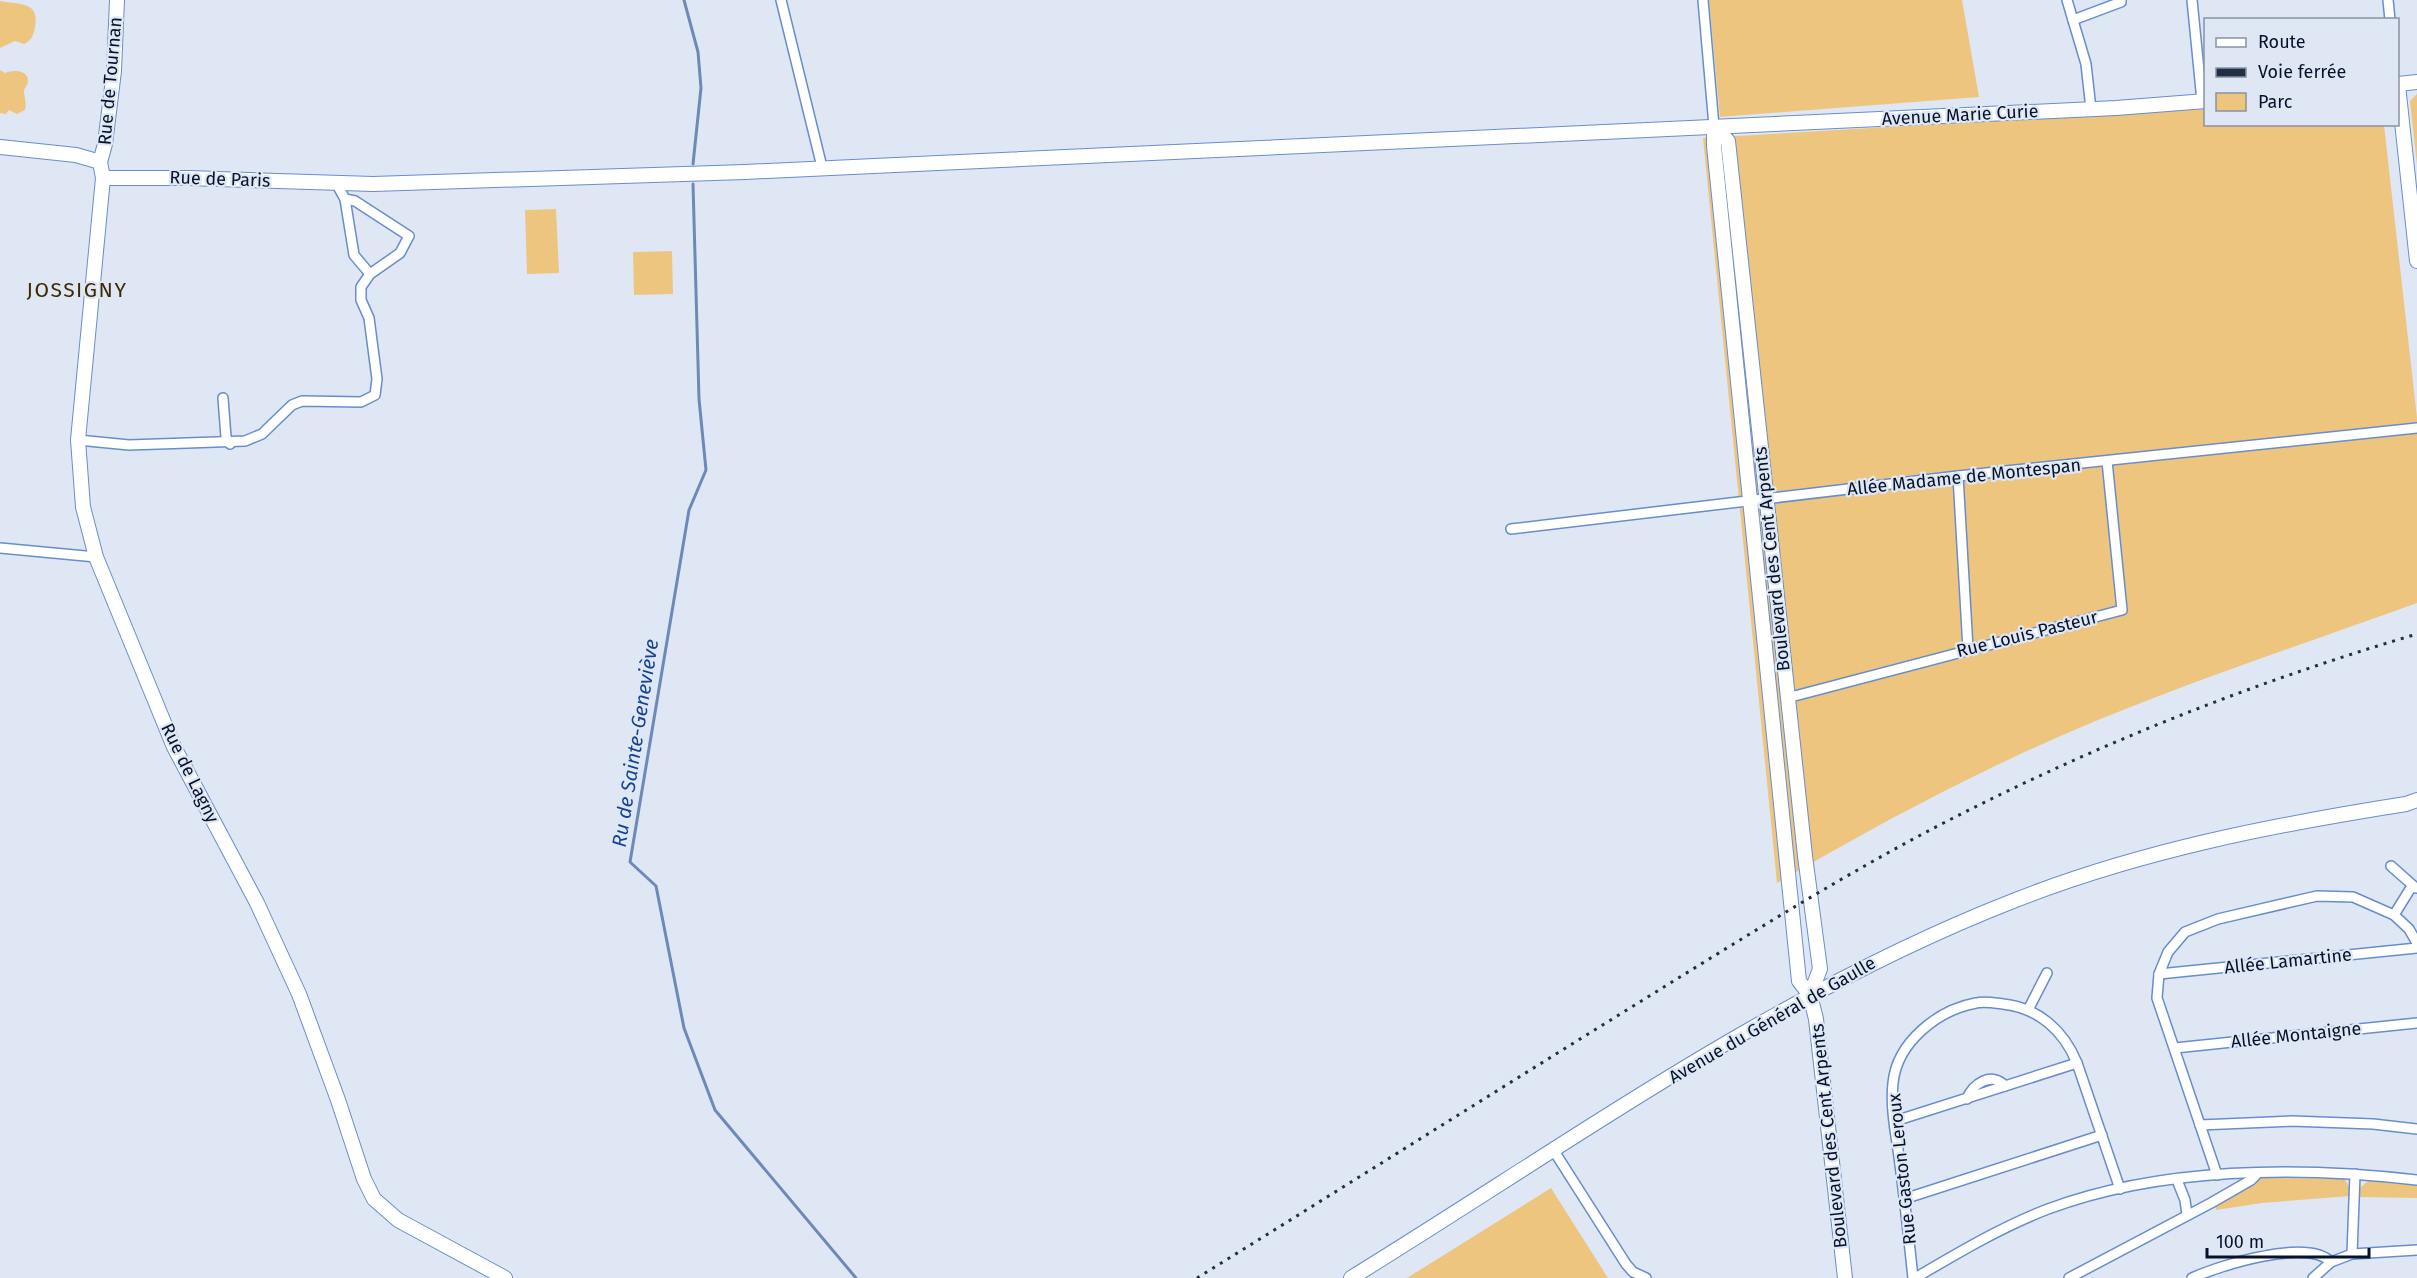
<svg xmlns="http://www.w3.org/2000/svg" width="2417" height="1278" font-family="'Fira Sans',sans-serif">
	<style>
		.green { fill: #edc57f }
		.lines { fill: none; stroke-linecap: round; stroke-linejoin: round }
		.stream { stroke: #6d89b7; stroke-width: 3 }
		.street-casing { stroke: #698dcb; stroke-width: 12 }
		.secondary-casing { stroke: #698dcb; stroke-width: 16 }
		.street { stroke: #fff; stroke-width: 9 }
		.secondary { stroke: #fff; stroke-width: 14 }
		.rail { stroke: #222e44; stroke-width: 3; stroke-dasharray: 3 6; stroke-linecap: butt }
		.labels { text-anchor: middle; stroke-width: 4.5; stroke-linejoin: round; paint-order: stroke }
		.street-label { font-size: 18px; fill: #051229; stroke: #dfe7f5 }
		.water-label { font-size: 20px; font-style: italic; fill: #144393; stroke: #dfe7f5 }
		.quarter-label { font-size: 21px; letter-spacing: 1.5px; fill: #3e2a02; stroke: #dfe7f5 }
	</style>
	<rect width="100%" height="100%" fill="#dfe7f5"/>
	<!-- green -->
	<g class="green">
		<polygon points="1709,0 1962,0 1979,97 1720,117"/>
		<path d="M0,1C21,5 40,1 35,28C33,36 31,41 24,44L15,41L0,48Z"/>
		<path d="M0,70L5,73C12,70 28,69 28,81C28,85 25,87 24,91C24,97 27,103 25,110L17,114L9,110L6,114L0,113Z"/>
		<polygon points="2417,94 2417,165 2410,101"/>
		<path d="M2205,108L2206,124L2384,125L2417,418V603C2282,652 2144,696 2014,757C1933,795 1854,838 1777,883L1703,138Z"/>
		<polygon points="556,209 559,273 527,274 525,210"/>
		<polygon points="672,251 673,294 634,295 633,252"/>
		<polygon points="2262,1178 2345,1179 2350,1189 2350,1196 2262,1203 2216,1210 2215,1204"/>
		<polygon points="2368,1181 2417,1185 2417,1198 2358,1197 2360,1188"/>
		<polygon points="1551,1188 1608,1278 1407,1278"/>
	</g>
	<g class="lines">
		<!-- stream -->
		<g class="stream">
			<polyline points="684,0 698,52 701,88 693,164"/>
			<polyline points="693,184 699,399 706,470 689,510 630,862 656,886 684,1028 715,1110 856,1278"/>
		</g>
		<!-- street casing -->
		<g class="street-casing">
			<g id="street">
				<polyline points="781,0 822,167"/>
				<polyline points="1703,0 1714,126"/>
				<polyline points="2067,0 2086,64 2091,109"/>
				<polyline points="2192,0 2202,101"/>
				<polyline points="2388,0 2390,20"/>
				<polyline points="2073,20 2121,2 2121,0"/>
				<polyline points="345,199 354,255 370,274"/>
				<polyline points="223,398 226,437 230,444"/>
				<polyline points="78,440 129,445 245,441 262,434 292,405 302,401 361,402 375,395 377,379 369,318 361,300 361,287 370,274 400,253 409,236 355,201 345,199 336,183"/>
				<polyline points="1958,476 1968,649"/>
				<polyline points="1511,529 1958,476 2417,428"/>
				<polyline points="0,548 96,557"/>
				<polyline points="1787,698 2122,610 2107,461"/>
				<polyline points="2391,866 2416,888"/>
				<polyline points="2394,915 2412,886"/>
				<polyline points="2159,974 2417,948"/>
				<polyline points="2028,1010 2047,973"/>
				<polyline points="2175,1048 2417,1023"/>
				<path d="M1967,1099C1972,1084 1992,1071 2005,1086"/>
				<polyline points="1895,1121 2077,1063"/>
				<polyline points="2200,1125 2292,1121 2373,1124 2417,1129"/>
				<polyline points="1554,1151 1626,1264 1633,1272 1646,1278"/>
				<polyline points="2217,1175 2157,998 2159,974 2168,952 2185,932 2218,919 2317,896 2353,897 2394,915 2409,929 2417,943"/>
				<polyline points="2177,1180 2185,1200 2187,1215"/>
				<polyline points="1904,1199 2102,1135"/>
				<polyline points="2352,1254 2355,1174"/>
				<path d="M1913,1278C1909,1240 1905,1202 1900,1165C1897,1138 1890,1110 1893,1083C1897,1042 1938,1010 1976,1003C1984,1001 1995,1003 2003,1004C2039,1008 2064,1031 2077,1063L2120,1189"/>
				<path d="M1915,1278C1958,1253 2001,1227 2048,1209C2161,1167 2298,1166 2417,1180"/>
				<polyline points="2069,1278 2211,1203 2251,1180 2257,1174"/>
				<path d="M2192,1278C2221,1265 2307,1238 2331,1262"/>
				<polyline points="2313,1278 2331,1262 2352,1254 2417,1250"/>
			</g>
		</g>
		<!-- secondary casing -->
		<g class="secondary-casing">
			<g id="secondary">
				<polyline points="2398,84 2417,82"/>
				<polyline points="2398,85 2417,261"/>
				<polyline points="1714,126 1714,146 1799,981 1810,995 1816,1019 1845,1278"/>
				<polyline points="1714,126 1728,141 1805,856 1820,969 1810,995"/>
				<polyline points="0,147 76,155 100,162"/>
				<polyline points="100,162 103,178 78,440 83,507 96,557 174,747 257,903 299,994 338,1100 364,1179 374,1199 398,1220 505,1278"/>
				<polyline points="100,162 105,144 114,71 117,0"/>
				<polyline points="103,178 188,178 373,184 745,172 2116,108 2206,101"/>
				<path d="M1351,1278C1567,1145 1775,994 2013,901C2139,851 2272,825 2406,804L2417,800"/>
			</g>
		</g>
		<!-- street -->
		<use href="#street" class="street"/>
		<!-- secondary -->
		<use href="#secondary" class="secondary"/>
		<!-- rail -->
		<path class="rail" d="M1197,1278C1339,1190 1480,1101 1622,1013C1719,953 1815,892 1915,838C2074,753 2244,685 2417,634"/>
	</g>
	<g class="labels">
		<!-- street labels -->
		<g class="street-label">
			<text transform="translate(110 81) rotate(-85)" y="6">Rue de Tournan</text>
			<text transform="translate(1960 115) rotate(-3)" y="6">Avenue Marie Curie</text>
			<text transform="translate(220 179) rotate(2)" y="6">Rue de Paris</text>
			<text transform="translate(1964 477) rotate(-6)" y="6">Allée Madame de Montespan</text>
			<text transform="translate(1772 559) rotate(-96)" y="6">Boulevard des Cent Arpents</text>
			<text transform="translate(2027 634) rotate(-14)" y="6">Rue Louis Pasteur</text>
			<text transform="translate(190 773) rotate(64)" y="6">Rue de Lagny</text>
			<text transform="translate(2288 961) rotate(-6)" y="6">Allée Lamartine</text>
			<text transform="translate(1772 1020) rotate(-30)" y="6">Avenue du Général de Gaulle</text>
			<text transform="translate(2296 1035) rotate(-6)" y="6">Allée Montaigne</text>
			<text transform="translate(1829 1136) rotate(-96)" y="6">Boulevard des Cent Arpents</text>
			<text transform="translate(1902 1169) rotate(-96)" y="6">Rue Gaston Leroux</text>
		</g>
		<!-- water labels -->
		<g class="water-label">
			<text transform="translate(635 743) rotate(-81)" y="7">Ru de Sainte-Geneviève</text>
		</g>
		<!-- quarter labels -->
		<g class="quarter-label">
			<text x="77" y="297">JOSSIGNY</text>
		</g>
	</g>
	<!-- legend -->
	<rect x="2204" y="18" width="195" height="108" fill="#dfe7f5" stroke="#8892a3" stroke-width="1.5"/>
	<rect x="2216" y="38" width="30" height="9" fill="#ffffff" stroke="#8892a3" stroke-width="1.5"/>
	<text x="2258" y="48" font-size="18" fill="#051229">Route</text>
	<rect x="2216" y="68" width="30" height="9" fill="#222e44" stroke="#8892a3" stroke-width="1.5"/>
	<text x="2258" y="78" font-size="18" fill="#051229">Voie ferrée</text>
	<rect x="2216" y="93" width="30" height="18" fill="#edc57f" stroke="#8892a3" stroke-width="1.5"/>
	<text x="2258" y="108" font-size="18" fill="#051229">Parc</text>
	<!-- scale -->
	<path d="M2207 1248v9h162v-9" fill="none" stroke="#051229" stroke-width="3"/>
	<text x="2216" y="1248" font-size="18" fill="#051229" stroke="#dfe7f5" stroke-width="4.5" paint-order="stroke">100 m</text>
</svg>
